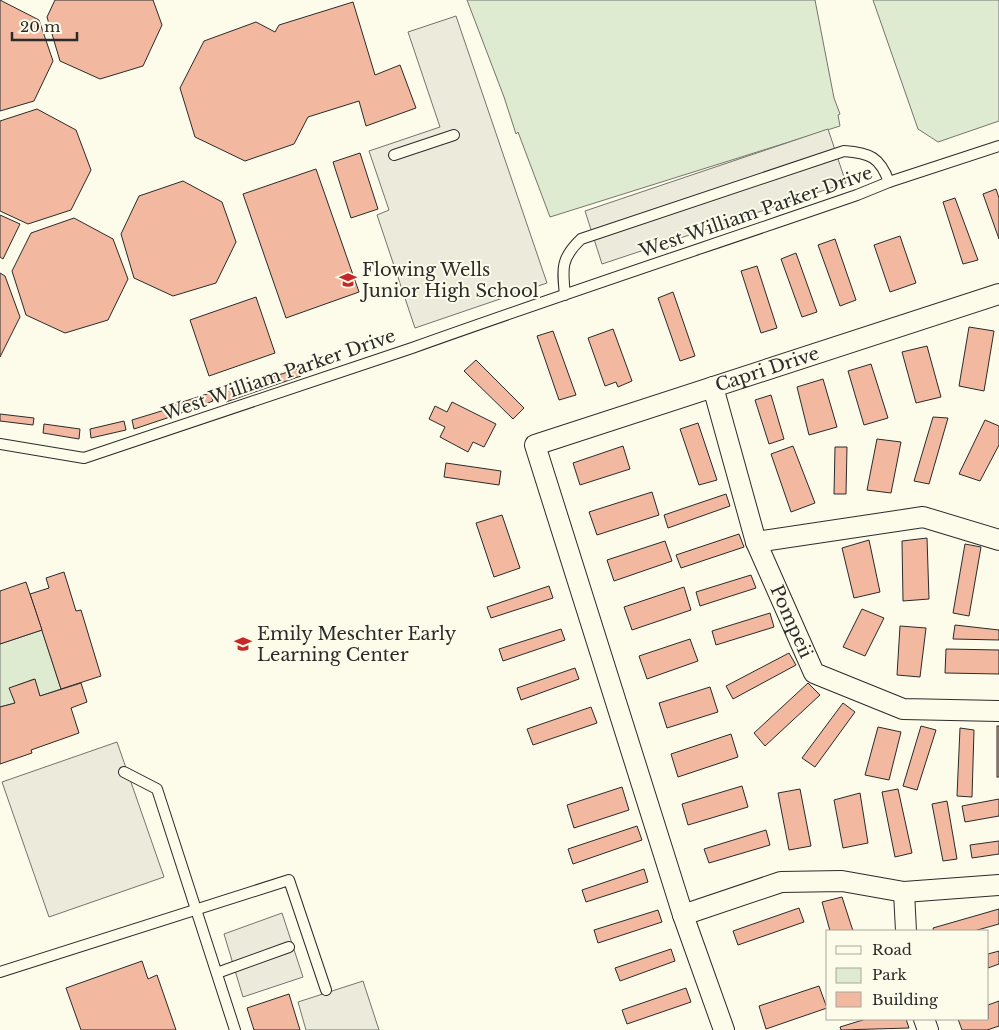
<svg xmlns="http://www.w3.org/2000/svg" width="999" height="1030" font-family="'Libre Baskerville',serif">
	<style>
		.green { fill: #deebd1; stroke: #74746e }
		.parking { fill: #eceadb; stroke: #74746e }
		.building { fill: #f2b8a0; stroke: #2b2b2b }
		.lines { fill: none; stroke-linecap: round; stroke-linejoin: round }
		.service-casing { stroke: #2b2b2b; stroke-width: 12 }
		.minor-casing { stroke: #2b2b2b; stroke-width: 22 }
		.service { stroke: #fdfbea; stroke-width: 10 }
		.minor { stroke: #fdfbea; stroke-width: 20 }
		.labels { text-anchor: middle; stroke-width: 4; stroke-linejoin: round; paint-order: stroke }
		.street-label { font-size: 18px; fill: #2b2b2b; stroke: #fdfbea }
		.poi-label { font-size: 18px; fill: #2b2b2b; stroke: #fdfbea; text-anchor: start }
	</style>
	<rect width="100%" height="100%" fill="#fdfbea"/>
	<!-- green -->
	<g class="green">
		<polygon points="467,0 815,0 834,98 840,114 838,115 840,126 550,217 518,132 516,134 504,97"/>
		<polygon points="873,0 999,0 999,121 938,142 918,129"/>
		<polygon points="42,630 61,689 40,696 34,679 10,688 15,703 0,707 0,644"/>
	</g>
	<!-- parking -->
	<g class="parking">
		<polygon points="456,16 547,283 415,328 377,215 389,210 369,151 440,127 408,32"/>
		<polygon points="828,129 846,183 602,264 585,211"/>
		<polygon points="117,742 164,877 49,917 2,782"/>
		<polygon points="282,913 303,977 243,997 224,934"/>
		<polygon points="363,981 379,1030 306,1030 298,1002"/>
	</g>
	<!-- building -->
	<g class="building">
		<polygon points="0,0 39,20 53,61 34,101 0,111"/>
		<polygon points="55,0 153,0 162,25 143,66 100,79 60,61 47,17"/>
		<polygon points="353,2 375,75 400,65 416,108 366,126 359,101 308,117 294,144 245,161 195,137 180,88 204,41 256,22 275,32 279,25"/>
		<polygon points="37,109 76,130 91,170 71,210 28,224 0,211 0,121"/>
		<polygon points="360,153 378,209 351,218 333,162"/>
		<polygon points="316,169 359,292 286,318 243,194"/>
		<polygon points="183,181 222,202 236,242 216,283 173,296 134,278 121,234 139,196"/>
		<polygon points="996,189 999,198 999,239 983,194"/>
		<polygon points="955,198 978,260 963,264 943,202"/>
		<polygon points="0,215 20,224 3,259 0,257"/>
		<polygon points="74,218 113,239 128,279 108,320 65,333 26,315 12,271 31,233"/>
		<polygon points="900,236 916,283 890,292 874,245"/>
		<polygon points="835,239 856,300 840,306 818,245"/>
		<polygon points="796,253 817,312 802,317 781,259"/>
		<polygon points="757,266 777,328 761,333 741,271"/>
		<polygon points="0,273 5,276 20,317 0,357"/>
		<polygon points="673,292 695,356 680,361 658,298"/>
		<polygon points="256,297 275,353 209,376 190,320"/>
		<polygon points="969,327 994,331 984,391 959,386"/>
		<polygon points="613,329 632,381 618,387 616,382 605,386 588,338"/>
		<polygon points="553,331 576,395 559,400 537,336"/>
		<polygon points="927,346 941,397 916,403 902,352"/>
		<polygon points="476,360 524,408 513,419 464,371"/>
		<polygon points="871,364 888,418 864,425 848,371"/>
		<polygon points="300,368 301,376 226,402 223,393"/>
		<polygon points="823,379 837,427 809,435 797,387"/>
		<polygon points="210,393 213,401 176,415 173,405"/>
		<polygon points="771,395 784,439 769,444 755,400"/>
		<polygon points="452,402 496,424 484,447 473,442 468,452 440,437 445,427 429,419 435,406 447,412"/>
		<polygon points="168,409 170,417 134,429 132,420"/>
		<polygon points="0,414 34,418 33,425 0,421"/>
		<polygon points="933,417 948,418 929,484 914,481"/>
		<polygon points="985,420 999,426 999,445 980,481 959,474"/>
		<polygon points="124,421 126,430 91,438 90,429"/>
		<polygon points="698,423 717,480 699,485 680,429"/>
		<polygon points="44,424 80,429 79,439 43,433"/>
		<polygon points="877,439 901,442 891,493 867,490"/>
		<polygon points="623,446 630,469 580,485 573,463"/>
		<polygon points="793,446 815,503 791,512 771,454"/>
		<polygon points="835,447 847,447 846,494 834,494"/>
		<polygon points="446,463 501,471 499,485 444,477"/>
		<polygon points="652,492 659,515 597,535 589,512"/>
		<polygon points="726,494 730,506 668,528 664,515"/>
		<polygon points="502,515 520,568 494,577 476,523"/>
		<polygon points="739,534 744,547 681,568 676,555"/>
		<polygon points="927,538 929,599 903,601 902,541"/>
		<polygon points="869,540 880,592 854,598 842,548"/>
		<polygon points="665,541 672,561 614,581 607,560"/>
		<polygon points="965,544 981,547 969,616 953,613"/>
		<polygon points="64,572 76,611 81,610 101,676 61,689 30,594 49,588 46,578"/>
		<polygon points="751,575 756,588 700,606 696,592"/>
		<polygon points="26,582 42,630 0,644 0,591"/>
		<polygon points="549,586 553,598 491,618 487,607"/>
		<polygon points="684,587 691,610 632,630 624,607"/>
		<polygon points="862,609 884,618 865,656 843,647"/>
		<polygon points="770,613 774,627 716,645 712,631"/>
		<polygon points="955,625 999,630 999,640 953,639"/>
		<polygon points="900,626 926,628 920,677 897,675"/>
		<polygon points="561,629 565,640 503,661 499,649"/>
		<polygon points="690,639 698,661 647,679 639,656"/>
		<polygon points="946,649 999,650 999,674 945,673"/>
		<polygon points="789,653 796,665 733,699 726,686"/>
		<polygon points="575,668 579,679 521,700 517,688"/>
		<polygon points="35,679 40,696 81,683 87,702 71,708 79,733 31,750 32,753 0,764 0,707 15,703 9,688"/>
		<polygon points="808,683 820,695 765,746 754,733"/>
		<polygon points="710,687 718,712 667,728 659,703"/>
		<polygon points="843,703 855,712 815,767 802,758"/>
		<polygon points="591,707 597,723 533,745 527,729"/>
		<polygon points="921,726 936,730 917,790 903,786"/>
		<rect x="997" y="726" width="2" height="51"/>
		<polygon points="878,727 901,732 889,780 865,775"/>
		<polygon points="960,728 974,730 972,797 957,796"/>
		<polygon points="731,734 738,757 678,777 671,754"/>
		<polygon points="742,786 748,807 688,825 682,804"/>
		<polygon points="622,787 629,810 574,828 567,805"/>
		<polygon points="800,789 811,846 789,850 778,793"/>
		<polygon points="898,789 912,853 895,857 882,792"/>
		<polygon points="860,793 868,843 843,848 834,800"/>
		<polygon points="999,799 999,816 965,822 962,806"/>
		<polygon points="947,801 957,859 943,861 932,804"/>
		<polygon points="637,826 642,840 573,864 568,849"/>
		<polygon points="766,830 770,845 709,863 704,849"/>
		<polygon points="999,841 999,854 972,858 970,845"/>
		<polygon points="644,869 648,882 586,902 582,890"/>
		<polygon points="842,897 853,931 830,931 822,902"/>
		<polygon points="799,908 804,922 738,945 733,931"/>
		<polygon points="999,909 999,924 974,931 934,931 933,928"/>
		<polygon points="658,910 662,922 598,943 594,930"/>
		<polygon points="671,949 675,961 620,981 615,968"/>
		<polygon points="999,951 999,964 988,968 988,954"/>
		<polygon points="142,961 148,979 157,975 176,1030 81,1030 66,988"/>
		<polygon points="819,986 827,1008 766,1029 759,1006"/>
		<polygon points="686,988 691,1002 627,1024 622,1010"/>
		<polygon points="289,994 300,1030 254,1030 247,1008"/>
		<polygon points="999,1001 999,1026 987,1030 962,1030 958,1019 988,1019 988,1005"/>
		<polygon points="866,1019 906,1019 909,1028 841,1030 840,1027"/>
	</g>
	<g class="lines">
		<!-- service casing -->
		<g class="service-casing">
			<g id="service">
				<polyline points="394,155 454,135"/>
				<polyline points="889,182 999,146"/>
				<path d="M0,444L84,458L412,348C560,295 709,246 857,195L889,182C880,157 870,153 844,151L581,239C561,258 562,268 565,295"/>
				<polyline points="124,772 157,789 235,1030"/>
				<polyline points="0,972 289,880 326,990"/>
				<polyline points="217,973 289,947"/>
			</g>
		</g>
		<!-- minor casing -->
		<g class="minor-casing">
			<g id="minor">
				<path id="s1" d="M713,387L756,542L814,673L903,709L999,711"/>
				<polyline points="756,542 923,517 999,540"/>
				<polyline points="904,892 906,931"/>
				<polyline points="683,915 781,882 842,881 904,892 999,885"/>
				<polyline points="924,1019 928,1030"/>
				<path id="s2" d="M724,1030L683,915L535,445L999,294"/>
			</g>
		</g>
		<!-- service -->
		<use href="#service" class="service"/>
		<!-- minor -->
		<use href="#minor" class="minor"/>
	</g>
	<!-- icons -->
	<defs>
		<g id="school-bare" transform="scale(1.35)"><path d="M0-5L7-2L0 1L-7-2ZM-4 1L0 2.5L4 1V4Q0 6-4 4Z" fill="#c62828" stroke="#fdfbea" stroke-width="2.5" paint-order="stroke"/></g>
	</defs>
	<g fill-rule="evenodd">
		<use href="#school-bare" x="348" y="280"/>
		<use href="#school-bare" x="243" y="644"/>
	</g>
	<g class="labels">
		<!-- street labels -->
		<g class="street-label">
			<text transform="translate(756 212) rotate(-19)" y="6">West William Parker Drive</text>
			<text dy="6" stroke="none"><textPath href="#s2" startOffset="859">Capri Drive</textPath></text>
			<text transform="translate(279 375) rotate(-19)" y="6">West William Parker Drive</text>
			<text dy="6" stroke="none"><textPath href="#s1" startOffset="248">Pompeii</textPath></text>
		</g>
		<!-- poi labels -->
		<g class="poi-label">
			<text x="362" y="276">Flowing Wells<tspan x="362" dy="21">Junior High School</tspan></text>
			<text x="257" y="640">Emily Meschter Early<tspan x="257" dy="21">Learning Center</tspan></text>
		</g>
	</g>
	<!-- legend -->
	<rect x="826" y="930" width="162" height="90" fill="#fdfbea" stroke="#a9a89e"/>
	<rect x="836" y="946" width="25" height="8" fill="#fdfbea" stroke="#a9a89e"/>
	<text x="872" y="955" font-size="15" fill="#2b2b2b">Road</text>
	<rect x="836" y="968" width="25" height="15" fill="#deebd1" stroke="#a9a89e"/>
	<text x="872" y="980" font-size="15" fill="#2b2b2b">Park</text>
	<rect x="836" y="992" width="25" height="15" fill="#f2b8a0" stroke="#a9a89e"/>
	<text x="872" y="1005" font-size="15" fill="#2b2b2b">Building</text>
	<!-- scale -->
	<path d="M12 32v8h65v-8" fill="none" stroke="#2b2b2b" stroke-width="2.5"/>
	<text x="20" y="32" font-size="15" fill="#2b2b2b" stroke="#fdfbea" stroke-width="4" paint-order="stroke">20 m</text>
</svg>
